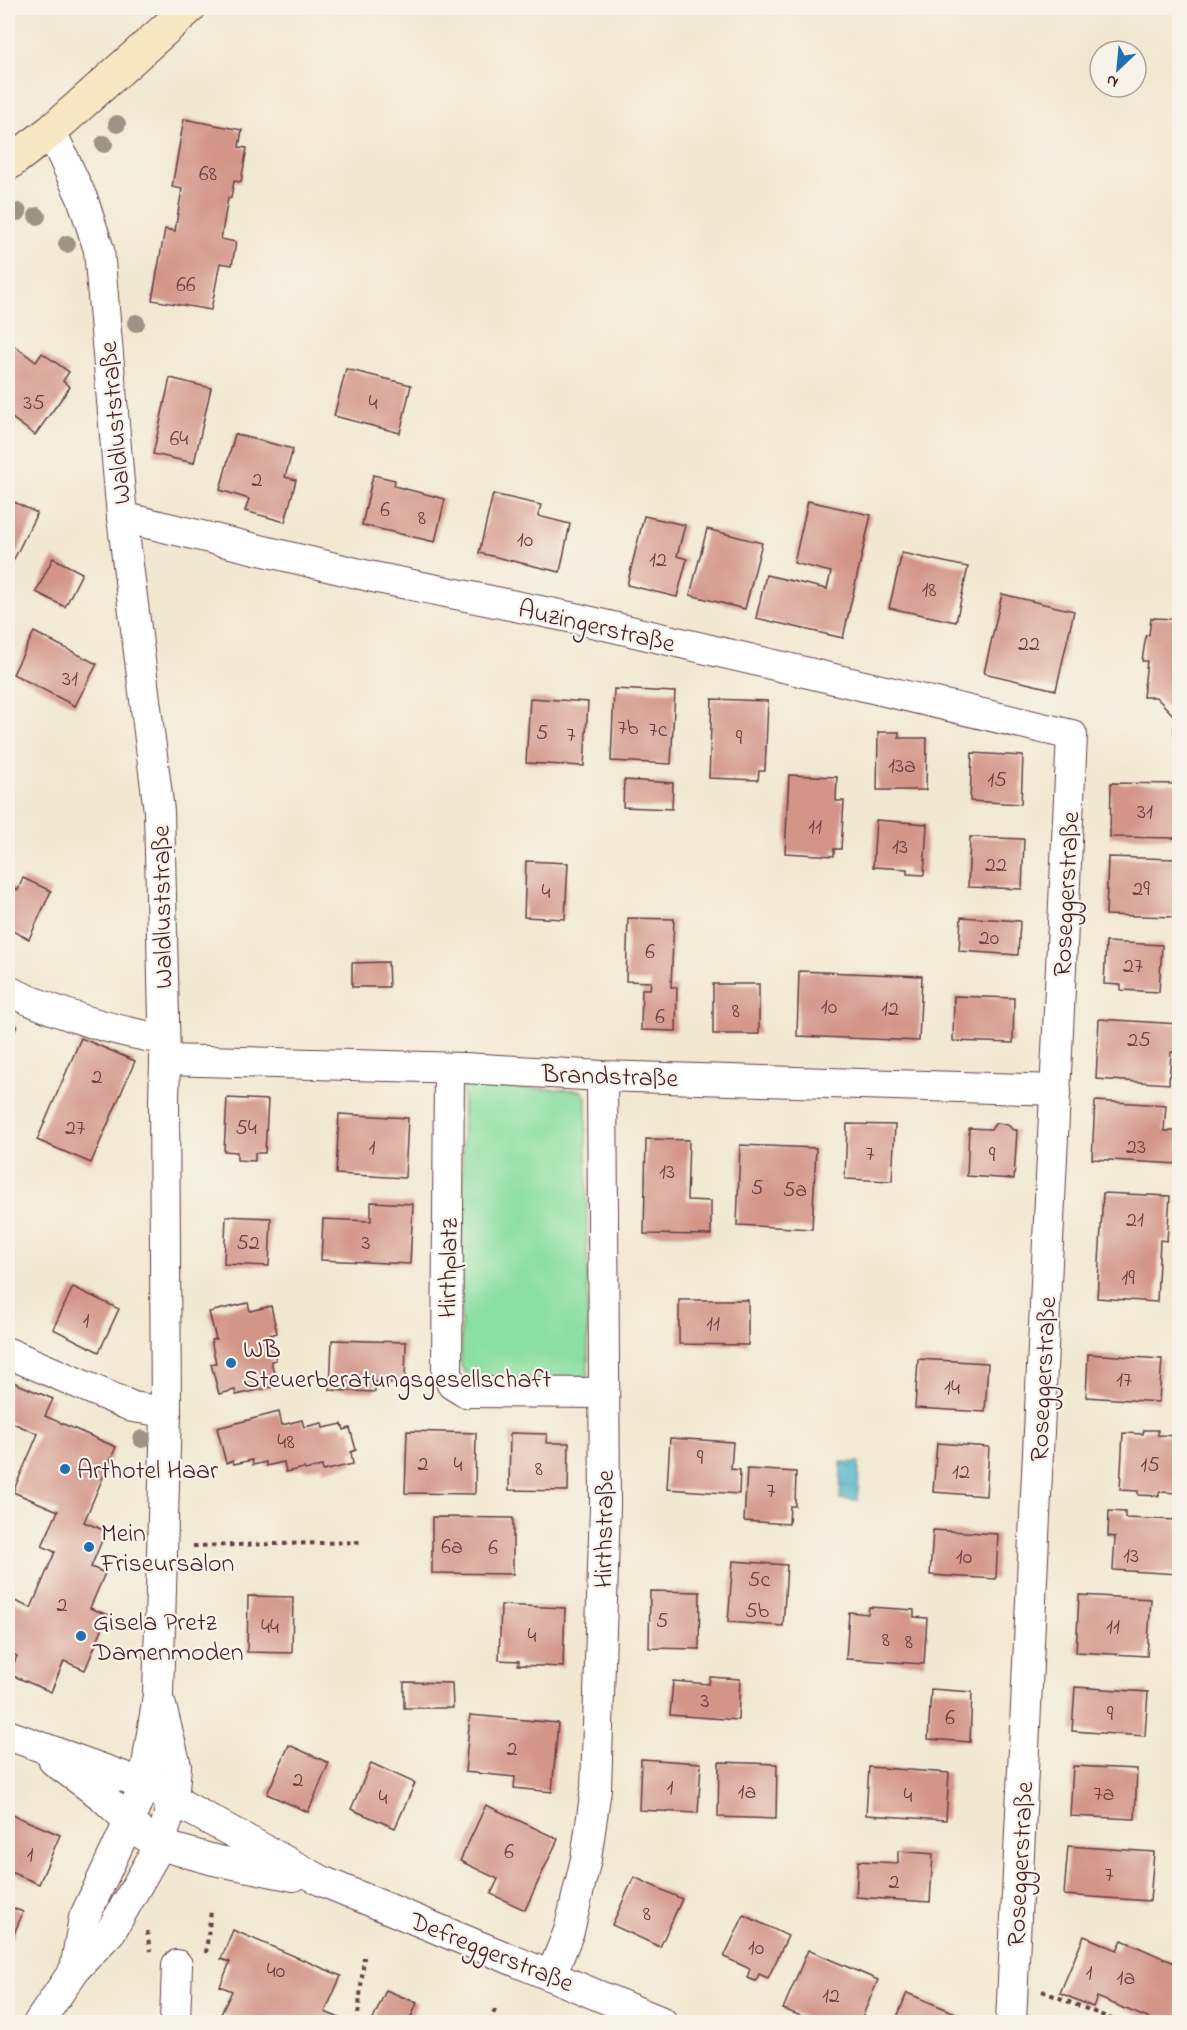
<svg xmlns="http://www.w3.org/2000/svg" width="1187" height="2030" font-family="'Indie Flower',sans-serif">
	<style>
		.park { fill: #8bdfa0; stroke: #6a7f66; stroke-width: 1.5 }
		.water { fill: url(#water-ripples); stroke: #4a6a79; stroke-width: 1.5 }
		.building { fill: #d39588 }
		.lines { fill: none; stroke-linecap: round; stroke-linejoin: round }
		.minor-casing { stroke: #633d44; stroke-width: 32 }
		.secondary-casing { stroke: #633d44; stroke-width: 35 }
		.path { stroke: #633d44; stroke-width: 4; stroke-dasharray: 4.5 4.5; stroke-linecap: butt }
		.minor { stroke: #fff; stroke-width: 30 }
		.secondary { stroke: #f7e8c3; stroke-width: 33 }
		.tree { fill: #9e9486 }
		.poi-dot { fill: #1f6fb2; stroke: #f7f3e8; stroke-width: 2 }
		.labels { text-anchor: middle; stroke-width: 4.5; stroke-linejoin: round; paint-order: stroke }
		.number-label { font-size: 22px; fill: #6c3c42 }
		.street-label { font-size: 26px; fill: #4a1f2b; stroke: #f7f3e8 }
		.poi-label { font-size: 26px; fill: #4a1f2b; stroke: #f7f3e8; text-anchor: start }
	</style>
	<defs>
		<pattern id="water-ripples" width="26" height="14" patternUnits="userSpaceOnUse" patternTransform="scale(1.5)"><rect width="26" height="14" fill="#49b4c7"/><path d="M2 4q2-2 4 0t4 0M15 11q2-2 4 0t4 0" fill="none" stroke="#3f92a2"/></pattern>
	</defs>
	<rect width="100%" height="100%" fill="#f7f3e8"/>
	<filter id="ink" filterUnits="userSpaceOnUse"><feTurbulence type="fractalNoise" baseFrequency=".0167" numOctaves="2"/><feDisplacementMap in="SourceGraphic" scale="12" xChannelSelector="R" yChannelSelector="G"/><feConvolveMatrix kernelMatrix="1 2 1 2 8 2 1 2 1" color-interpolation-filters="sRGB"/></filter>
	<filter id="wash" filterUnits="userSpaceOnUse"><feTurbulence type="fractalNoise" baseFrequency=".008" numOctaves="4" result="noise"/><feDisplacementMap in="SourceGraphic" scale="24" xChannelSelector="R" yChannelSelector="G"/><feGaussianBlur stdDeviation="1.35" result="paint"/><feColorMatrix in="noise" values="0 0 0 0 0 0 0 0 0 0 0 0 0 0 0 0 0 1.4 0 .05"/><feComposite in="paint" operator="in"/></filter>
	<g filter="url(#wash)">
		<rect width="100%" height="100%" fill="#f2e8d1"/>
		<!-- park -->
		<polygon class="park" points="463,1087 580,1090 586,1097 588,1374 586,1379 474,1379 466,1375 461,1365"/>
		<!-- water -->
		<polygon class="water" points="841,1462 859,1462 858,1500 840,1499"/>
		<g id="blocks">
			<!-- building -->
			<g class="building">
				<polygon points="184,119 242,130 239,147 247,148 241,182 234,181 231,198 228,198 221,239 236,242 232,265 220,263 211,310 152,300 165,229 175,231 182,189 172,187"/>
				<polygon points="8,341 36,362 42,353 69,372 63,381 70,387 35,435 8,415"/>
				<polygon points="346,369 411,385 400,433 334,416"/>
				<polygon points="170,378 211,388 194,463 153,454"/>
				<polygon points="235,434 293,449 285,477 296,480 285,522 245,511 249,499 220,490"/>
				<polygon points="373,475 395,480 394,486 445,499 435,542 362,525"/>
				<polygon points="493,494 541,505 538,516 570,524 560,572 479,553"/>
				<polygon points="8,499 37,513 11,565 8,563"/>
				<polygon points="808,501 871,515 843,638 756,618 766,575 827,589 831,572 794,563"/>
				<polygon points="644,516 685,525 677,556 687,559 677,597 627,585"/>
				<polygon points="707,529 762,543 745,609 690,595"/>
				<polygon points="902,553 968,567 956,622 889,608"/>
				<polygon points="53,558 82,573 65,607 36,592"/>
				<polygon points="1002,594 1074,611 1056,690 984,673"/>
				<polygon points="1151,618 1179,619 1179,733 1174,733 1175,717 1156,697 1143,697 1147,661 1142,661 1146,635 1149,635"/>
				<polygon points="34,632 97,664 75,706 13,674"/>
				<polygon points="614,689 675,692 671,764 611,761"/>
				<polygon points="530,698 588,702 584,766 526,763"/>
				<polygon points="712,699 768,701 765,771 759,771 758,780 709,778"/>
				<polygon points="878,732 899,732 899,738 927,738 926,790 877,790"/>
				<polygon points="972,753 1023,756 1021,804 970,801"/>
				<polygon points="789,775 837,777 836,801 844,801 841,849 834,849 834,856 785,853"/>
				<polygon points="624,780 673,783 672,809 623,807"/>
				<polygon points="1111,783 1179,784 1179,838 1110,837"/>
				<polygon points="876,820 927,824 924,875 907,874 907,869 873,867"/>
				<polygon points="970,837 1024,839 1022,889 968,887"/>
				<polygon points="1108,857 1176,859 1174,917 1106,915"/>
				<polygon points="526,861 568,863 565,919 524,917"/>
				<polygon points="23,878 51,891 29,939 8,929 8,885 18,890"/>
				<polygon points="961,917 1020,921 1018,955 959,951"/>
				<polygon points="628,918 674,919 671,987 677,987 676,1031 641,1030 642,989 650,989 651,982 626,981"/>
				<polygon points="1106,942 1162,945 1159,992 1121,990 1121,985 1104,984"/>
				<polygon points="388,962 389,987 352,987 352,963"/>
				<polygon points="799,971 922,976 919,1041 797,1036"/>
				<rect x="713" y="984" width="46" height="50"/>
				<polygon points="954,996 1014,998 1013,1043 953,1041"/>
				<polygon points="1099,1019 1179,1024 1179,1053 1171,1052 1169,1084 1096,1079"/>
				<polygon points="8,1022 17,1026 8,1046"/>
				<polygon points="81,1038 135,1061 91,1163 37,1140"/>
				<polygon points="227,1098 268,1100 265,1153 255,1153 255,1161 237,1160 237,1152 224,1151"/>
				<polygon points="1095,1101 1166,1105 1164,1131 1179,1131 1179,1164 1092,1159"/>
				<polygon points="339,1114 408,1118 405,1178 336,1174"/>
				<polygon points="996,1123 1008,1125 1013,1130 1017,1130 1014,1179 967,1176 969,1128 991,1129"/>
				<polygon points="847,1124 895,1125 892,1181 845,1179"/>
				<polygon points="646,1139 689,1140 687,1200 711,1201 711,1235 644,1234"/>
				<polygon points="740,1145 816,1148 812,1229 737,1225"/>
				<polygon points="1103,1193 1170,1196 1167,1241 1160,1240 1157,1302 1097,1298"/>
				<polygon points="371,1202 413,1204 410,1264 321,1260 323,1219 371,1221"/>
				<polygon points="226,1216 271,1218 269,1266 224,1264"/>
				<polygon points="73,1287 119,1309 99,1352 53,1329"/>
				<polygon points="679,1300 748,1300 748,1345 679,1344"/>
				<polygon points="248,1303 250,1311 271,1306 277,1333 270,1335 276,1360 271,1361 277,1386 236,1395 235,1390 219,1394 211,1364 216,1363 211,1340 216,1339 209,1312"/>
				<polygon points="332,1340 406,1342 405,1383 375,1382 375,1392 330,1390"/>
				<polygon points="1088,1354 1162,1359 1159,1402 1086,1397"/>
				<polygon points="918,1359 988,1363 985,1412 915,1408"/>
				<polygon points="8,1380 53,1399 45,1416 116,1447 84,1522 106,1531 91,1567 105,1573 90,1608 108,1615 85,1670 64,1661 51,1692 9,1674 17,1656 8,1652 8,1598 31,1608 55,1552 42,1546 58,1511 13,1492 38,1434 8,1421"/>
				<polygon points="279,1412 282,1425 302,1420 304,1427 322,1423 323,1428 342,1424 344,1430 350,1428 356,1450 351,1452 353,1464 323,1471 322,1466 305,1470 304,1468 286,1472 284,1462 266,1466 266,1462 253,1465 252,1460 234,1464 233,1461 226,1463 217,1428"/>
				<polygon points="1144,1430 1158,1430 1158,1435 1179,1436 1179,1493 1159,1492 1159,1496 1138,1495 1138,1491 1120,1490 1123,1433 1143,1434"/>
				<polygon points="407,1431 476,1433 475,1494 405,1493"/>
				<polygon points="510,1433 547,1434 546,1443 569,1443 568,1491 509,1490"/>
				<polygon points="670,1438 733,1442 731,1469 740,1470 739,1494 667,1489"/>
				<polygon points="937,1443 989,1447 986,1496 933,1492"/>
				<polygon points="747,1469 796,1472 795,1506 790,1506 789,1524 744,1521"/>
				<polygon points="1109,1511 1125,1512 1125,1518 1179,1520 1179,1574 1113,1570 1115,1537 1108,1536"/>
				<polygon points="432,1517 513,1518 513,1574 432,1573"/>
				<polygon points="933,1530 998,1534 996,1579 930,1575"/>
				<polygon points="733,1561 787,1565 783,1626 728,1622"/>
				<polygon points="650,1591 700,1592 699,1649 649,1648"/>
				<polygon points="1079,1595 1151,1599 1147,1656 1076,1652"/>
				<polygon points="248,1596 293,1597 292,1653 247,1652"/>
				<polygon points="501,1605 565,1608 563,1667 518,1665 519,1661 499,1660"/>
				<polygon points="869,1607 914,1610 914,1617 927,1618 924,1664 846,1659 849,1612 868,1614"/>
				<polygon points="710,1677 740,1679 738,1720 670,1715 673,1681 709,1684"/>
				<polygon points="404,1682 452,1683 453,1708 404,1708"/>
				<polygon points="1075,1687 1148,1692 1145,1736 1072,1731"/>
				<polygon points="931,1689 972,1692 970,1742 928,1739"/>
				<polygon points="470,1715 558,1723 552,1792 514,1788 515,1777 465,1772"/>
				<polygon points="289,1745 329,1763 308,1812 267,1794"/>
				<polygon points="641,1759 701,1763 698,1813 639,1810"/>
				<polygon points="719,1762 777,1764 776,1819 718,1817"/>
				<polygon points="371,1763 415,1783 395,1828 351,1809"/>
				<polygon points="1073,1766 1137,1769 1135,1819 1070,1816"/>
				<polygon points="869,1767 949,1773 946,1820 866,1815"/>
				<polygon points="486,1805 558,1839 525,1910 491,1894 498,1879 460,1861"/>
				<polygon points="8,1813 60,1835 39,1884 8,1871"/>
				<polygon points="1068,1846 1154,1852 1150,1901 1064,1895"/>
				<polygon points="898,1851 933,1854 930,1902 856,1897 858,1861 898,1863"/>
				<polygon points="634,1877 682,1899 660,1947 612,1925"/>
				<polygon points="8,1906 23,1912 12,1939 8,1937"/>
				<polygon points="744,1915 788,1936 768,1978 759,1974 756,1981 747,1978 750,1969 724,1957"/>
				<polygon points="233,1930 341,1976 325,2012 344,2020 343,2022 233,2022 234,2019 221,2014 232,1991 220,1986 230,1962 221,1959"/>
				<polygon points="1084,1936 1117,1950 1122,1940 1179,1965 1179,2022 1157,2022 1097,1997 1093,2007 1060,1993"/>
				<polygon points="808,1950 878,1980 860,2022 817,2022 783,2009"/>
				<polygon points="386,1990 417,2003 409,2022 372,2022"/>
				<polygon points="907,1993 977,2022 895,2022"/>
			</g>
		</g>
	</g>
	<g filter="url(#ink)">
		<use href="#blocks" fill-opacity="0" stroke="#633d44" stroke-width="1.5"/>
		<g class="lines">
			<!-- minor casing -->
			<g class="minor-casing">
				<g id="minor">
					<polyline points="51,131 83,200 99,250 122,517 159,811 165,1060 164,1101 166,1412 158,1695 144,1784 130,1820 84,1918 75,1969"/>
					<polyline points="122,517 373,577 579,619 1072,735 1011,2022"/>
					<path d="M8,991C57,1013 111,1031 164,1039"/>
					<polyline points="165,1060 464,1068 602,1076 1056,1090"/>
					<polyline points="449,1068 447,1374 452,1384 465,1392 604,1393"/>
					<polyline points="8,1353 133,1407 166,1412"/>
					<polyline points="8,1735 144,1784 322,1881 662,2022"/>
					<polyline points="54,1761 102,1796 144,1835 160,1845 214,1860 294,1876"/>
					<polyline points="551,1976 569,1931 586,1859 596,1789 605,1505 602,1076"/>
					<polyline points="39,2022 75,1969 111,1931 160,1845 173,1801 176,1766 161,1706"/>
					<polyline points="175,2022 177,1965"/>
				</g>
			</g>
			<!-- secondary casing -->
			<g class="secondary-casing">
				<polyline id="secondary" points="8,164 51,131 189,8"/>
			</g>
			<!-- path -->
			<g class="path">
				<polyline points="193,1546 363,1542"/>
				<polyline points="147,1931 150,1951"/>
				<polyline points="206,1953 211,1911"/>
				<polyline points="1042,1991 1119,2022"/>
				<polyline points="355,2022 358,2016 364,1957"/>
				<polyline points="490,2022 496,2007"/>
			</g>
			<!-- minor -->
			<use href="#minor" class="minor"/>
			<!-- secondary -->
			<use href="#secondary" class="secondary"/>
		</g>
		<!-- trees -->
		<g class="tree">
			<circle cx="117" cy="124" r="9"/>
			<circle cx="104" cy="144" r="9"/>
			<circle cx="18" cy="212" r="9"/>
			<circle cx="37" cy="216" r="9"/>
			<circle cx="67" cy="244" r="9"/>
			<circle cx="136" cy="323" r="9"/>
			<circle cx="142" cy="1439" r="9"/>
		</g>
	</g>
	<!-- markers -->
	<g class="poi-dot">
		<circle cx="231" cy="1363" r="6"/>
		<circle cx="65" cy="1469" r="6"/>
		<circle cx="89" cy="1547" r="6"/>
		<circle cx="81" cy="1636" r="6"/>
	</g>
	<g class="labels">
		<!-- number labels -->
		<g class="number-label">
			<text x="208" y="180">68</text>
			<text x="186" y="291">66</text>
			<text x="34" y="409">35</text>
			<text x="373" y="409">4</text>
			<text x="179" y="445">64</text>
			<text x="257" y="486">2</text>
			<text x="385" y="516">6</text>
			<text x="422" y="524">8</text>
			<text x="525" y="546">10</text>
			<text x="658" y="566">12</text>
			<text x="929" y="596">18</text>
			<text x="1029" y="650">22</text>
			<text x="70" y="685">31</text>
			<text x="628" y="734">7b</text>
			<text x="658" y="736">7c</text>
			<text x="542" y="739">5</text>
			<text x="571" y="741">7</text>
			<text x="739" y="744">9</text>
			<text x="902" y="772">13a</text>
			<text x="997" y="786">15</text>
			<text x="1145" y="818">31</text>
			<text x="815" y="833">11</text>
			<text x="900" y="853">13</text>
			<text x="996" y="871">22</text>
			<text x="1141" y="895">29</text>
			<text x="546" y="898">4</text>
			<text x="989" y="944">20</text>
			<text x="650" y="958">6</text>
			<text x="1133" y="972">27</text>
			<text x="829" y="1013">10</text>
			<text x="890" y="1015">12</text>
			<text x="736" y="1017">8</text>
			<text x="660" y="1023">6</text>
			<text x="1139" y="1046">25</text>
			<text x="97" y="1083">2</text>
			<text x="75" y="1134">27</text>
			<text x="246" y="1134">54</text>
			<text x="1136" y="1153">23</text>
			<text x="372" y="1154">1</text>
			<text x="870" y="1160">7</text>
			<text x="992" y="1161">9</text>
			<text x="667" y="1178">13</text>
			<text x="757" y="1194">5</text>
			<text x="795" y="1196">5a</text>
			<text x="1135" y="1226">21</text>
			<text x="248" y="1249">52</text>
			<text x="366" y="1249">3</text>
			<text x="1128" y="1284">19</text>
			<text x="86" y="1327">1</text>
			<text x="713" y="1330">11</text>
			<text x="1124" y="1386">17</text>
			<text x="952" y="1394">14</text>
			<text x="286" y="1448">48</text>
			<text x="700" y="1464">9</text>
			<text x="423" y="1470">2</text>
			<text x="458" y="1471">4</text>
			<text x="1150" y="1471">15</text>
			<text x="539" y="1475">8</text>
			<text x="961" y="1478">12</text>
			<text x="771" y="1497">7</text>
			<text x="452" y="1553">6a</text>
			<text x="493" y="1554">6</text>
			<text x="1131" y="1562">13</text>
			<text x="964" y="1563">10</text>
			<text x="759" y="1586">5c</text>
			<text x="62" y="1611">2</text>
			<text x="757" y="1617">5b</text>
			<text x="662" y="1627">5</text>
			<text x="270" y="1633">44</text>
			<text x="1113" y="1633">11</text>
			<text x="532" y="1642">4</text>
			<text x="886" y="1646">8</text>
			<text x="909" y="1648">8</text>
			<text x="705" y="1707">3</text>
			<text x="1110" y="1720">9</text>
			<text x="950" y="1724">6</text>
			<text x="512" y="1755">2</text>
			<text x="298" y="1786">2</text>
			<text x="670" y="1794">1</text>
			<text x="747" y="1798">1a</text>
			<text x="1104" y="1800">7a</text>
			<text x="908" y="1802">4</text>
			<text x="383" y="1804">4</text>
			<text x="509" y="1858">6</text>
			<text x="30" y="1861">1</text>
			<text x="1109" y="1881">7</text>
			<text x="894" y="1888">2</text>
			<text x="647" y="1920">8</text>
			<text x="756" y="1954">10</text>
			<text x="276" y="1977">40</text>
			<text x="1089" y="1979">1</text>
			<text x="1126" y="1984">1a</text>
			<text x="831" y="2002">12</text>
		</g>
		<!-- street labels -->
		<g class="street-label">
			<text transform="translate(114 423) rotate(-95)" y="9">Waldluststraße</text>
			<text transform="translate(597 625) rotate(13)" y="9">Auzingerstraße</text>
			<text transform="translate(1065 894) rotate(-87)" y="9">Roseggerstraße</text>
			<text transform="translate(161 907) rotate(-91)" y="9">Waldluststraße</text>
			<text transform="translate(610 1075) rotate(2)" y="9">Brandstraße</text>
			<text transform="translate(447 1268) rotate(-89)" y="9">Hirthplatz</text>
			<text transform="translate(1042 1379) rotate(-87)" y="9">Roseggerstraße</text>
			<text transform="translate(603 1529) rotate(-89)" y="9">Hirthstraße</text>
			<text transform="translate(1019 1864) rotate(-87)" y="9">Roseggerstraße</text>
			<text transform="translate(492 1951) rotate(22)" y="9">Defreggerstraße</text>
		</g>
		<!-- poi labels -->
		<g class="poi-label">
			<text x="243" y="1357">WB<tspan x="243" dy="30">Steuerberatungsgesellschaft</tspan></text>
			<text x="77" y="1478">Arthotel Haar</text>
			<text x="101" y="1541">Mein<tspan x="101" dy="30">Friseursalon</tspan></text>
			<text x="93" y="1630">Gisela Pretz<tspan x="93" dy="30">Damenmoden</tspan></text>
		</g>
	</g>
	<!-- margin -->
	<rect width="1187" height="2030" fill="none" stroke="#f7f3e8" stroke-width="30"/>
	<!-- north arrow -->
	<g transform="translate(1118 69) rotate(206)"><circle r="28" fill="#f7f3e8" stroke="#b29e9c" stroke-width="1.5"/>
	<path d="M0-4.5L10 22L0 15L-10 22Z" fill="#1f6fb2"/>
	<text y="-9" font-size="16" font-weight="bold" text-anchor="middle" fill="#4a1f2b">N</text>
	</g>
</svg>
